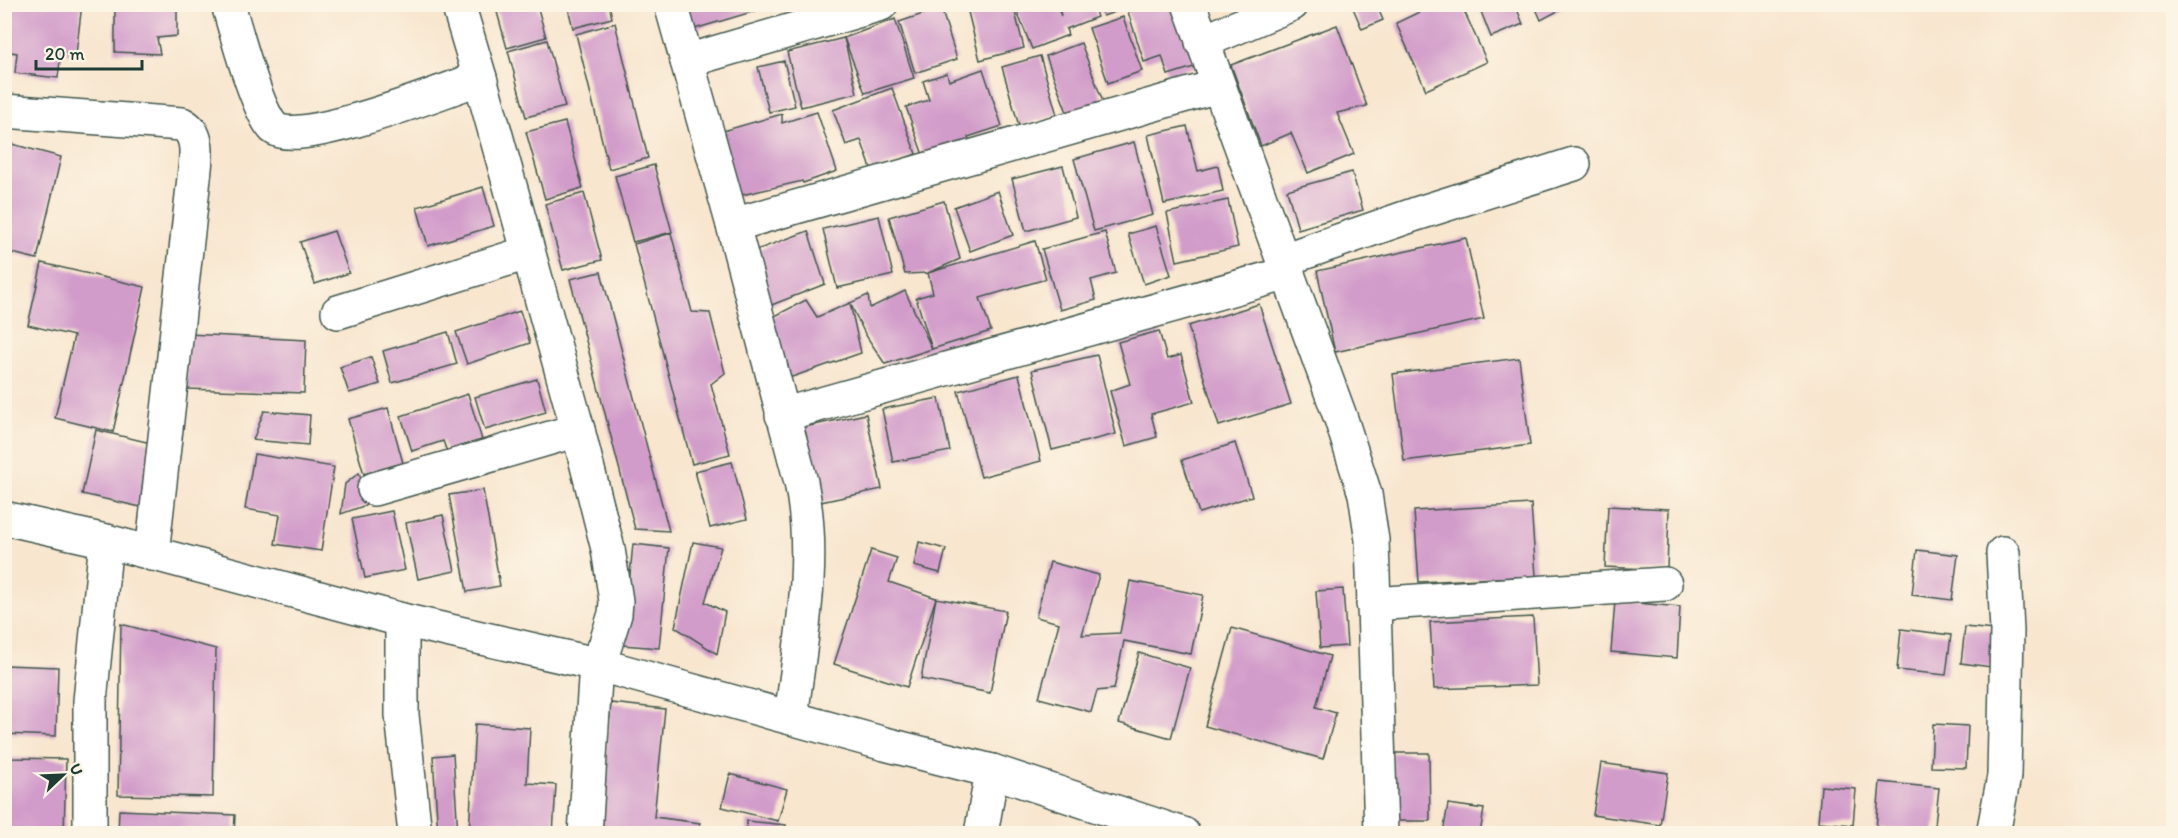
<svg xmlns="http://www.w3.org/2000/svg" width="2178" height="838" font-family="Itim,sans-serif">
	<style>
		.building { fill: #d29cca }
		.lines { fill: none; stroke-linecap: round; stroke-linejoin: round }
		.minor-casing { stroke: #40564b; stroke-width: 36 }
		.minor { stroke: #fff; stroke-width: 33 }
	</style>
	<rect width="100%" height="100%" fill="#fcf5e5"/>
	<filter id="ink" filterUnits="userSpaceOnUse"><feTurbulence type="fractalNoise" baseFrequency=".0167" numOctaves="2"/><feDisplacementMap in="SourceGraphic" scale="12" xChannelSelector="R" yChannelSelector="G"/><feConvolveMatrix kernelMatrix="1 2 1 2 8 2 1 2 1" color-interpolation-filters="sRGB"/></filter>
	<filter id="wash" filterUnits="userSpaceOnUse"><feTurbulence type="fractalNoise" baseFrequency=".008" numOctaves="4" result="noise"/><feDisplacementMap in="SourceGraphic" scale="24" xChannelSelector="R" yChannelSelector="G"/><feGaussianBlur stdDeviation="1.35" result="paint"/><feColorMatrix in="noise" values="0 0 0 0 0 0 0 0 0 0 0 0 0 0 0 0 0 1.4 0 .05"/><feComposite in="paint" operator="in"/></filter>
	<g filter="url(#wash)">
		<rect width="100%" height="100%" fill="#f8e6cf"/>
		<g id="blocks">
			<!-- building -->
			<g class="building">
				<polygon points="4,4 82,4 76,54 61,52 58,78 15,73 17,53 4,51"/>
				<polygon points="115,4 177,4 177,36 157,38 160,54 115,52"/>
				<polygon points="567,4 609,4 612,18 573,28"/>
				<polygon points="683,4 771,5 755,11 691,30"/>
				<polygon points="966,4 1013,4 1024,48 980,60"/>
				<polygon points="1014,4 1056,4 1061,16 1058,4 1093,4 1097,17 1066,29 1068,35 1032,49"/>
				<polygon points="1099,4 1135,4 1135,5 1103,16"/>
				<polygon points="1153,4 1177,4 1197,66 1168,75 1162,56 1144,62 1128,12"/>
				<polygon points="1362,4 1376,4 1383,20 1362,29 1353,8"/>
				<polygon points="1436,4 1461,4 1487,62 1426,90 1396,23"/>
				<polygon points="1478,4 1515,4 1523,24 1491,37"/>
				<polygon points="1534,4 1571,4 1541,20"/>
				<polygon points="495,5 537,5 546,37 507,48"/>
				<polygon points="941,8 957,59 915,73 899,22"/>
				<polygon points="1123,17 1142,71 1108,83 1089,28"/>
				<polygon points="895,19 914,78 865,93 844,38"/>
				<polygon points="615,23 648,158 609,169 576,34"/>
				<polygon points="1337,25 1367,106 1337,113 1354,154 1308,173 1291,133 1261,146 1231,65"/>
				<polygon points="844,38 857,93 801,107 787,52"/>
				<polygon points="547,40 565,107 526,117 508,51"/>
				<polygon points="1081,43 1103,102 1068,115 1046,56"/>
				<polygon points="1040,56 1057,115 1019,126 1002,67"/>
				<polygon points="784,61 795,106 769,112 758,67"/>
				<polygon points="983,69 1002,126 968,137 970,143 924,158 906,107 929,100 923,81 947,73 949,81"/>
				<polygon points="892,88 916,154 872,171 861,140 846,145 833,110"/>
				<polygon points="817,112 837,171 803,183 802,181 733,197 716,133 782,114 782,123"/>
				<polygon points="565,122 583,188 545,199 526,132"/>
				<polygon points="1187,126 1198,171 1218,166 1223,191 1164,204 1148,135"/>
				<polygon points="1134,142 1153,215 1094,231 1074,159"/>
				<polygon points="8,143 61,157 37,259 4,251 4,158"/>
				<polygon points="654,165 672,232 633,242 615,176"/>
				<polygon points="1063,166 1076,217 1026,231 1012,179"/>
				<polygon points="1352,172 1363,210 1298,229 1287,190"/>
				<polygon points="483,187 494,226 428,246 417,207"/>
				<polygon points="998,191 1013,235 970,251 954,207"/>
				<polygon points="584,193 602,260 563,270 545,204"/>
				<polygon points="1228,200 1238,247 1177,261 1167,213"/>
				<polygon points="944,201 960,259 928,273 1035,241 1046,279 980,298 991,331 932,349 916,298 933,293 928,273 905,274 889,217"/>
				<polygon points="879,216 893,275 837,288 823,229"/>
				<polygon points="1156,226 1171,275 1144,284 1128,234"/>
				<polygon points="334,231 349,273 315,284 300,242"/>
				<polygon points="808,231 825,284 769,306 748,253"/>
				<polygon points="1105,232 1116,273 1091,280 1096,300 1060,310 1042,249"/>
				<polygon points="671,233 692,312 710,313 725,373 711,384 730,454 692,464 634,244"/>
				<polygon points="1466,238 1484,319 1335,352 1317,271"/>
				<polygon points="42,263 145,287 113,432 55,418 74,336 28,325"/>
				<polygon points="601,272 669,531 635,529 570,279"/>
				<polygon points="905,291 932,349 885,364 865,334 850,303 868,295 870,308"/>
				<polygon points="806,300 817,317 850,303 861,353 789,378 765,321"/>
				<polygon points="1259,304 1291,404 1219,426 1188,326"/>
				<polygon points="520,311 530,343 467,364 456,332"/>
				<polygon points="1159,331 1167,359 1181,355 1194,402 1151,414 1157,437 1126,446 1110,391 1130,384 1118,342"/>
				<polygon points="448,332 457,364 392,383 383,351"/>
				<polygon points="188,334 306,340 304,393 186,389"/>
				<polygon points="1097,355 1116,434 1052,450 1032,370"/>
				<polygon points="371,357 380,384 349,393 340,367"/>
				<polygon points="1519,358 1530,445 1404,461 1393,374"/>
				<polygon points="1019,375 1041,461 981,477 958,391"/>
				<polygon points="537,379 546,412 485,430 475,397"/>
				<polygon points="468,394 482,440 460,447 450,460 443,441 412,451 401,416"/>
				<polygon points="939,398 950,451 893,462 882,409"/>
				<polygon points="388,408 403,463 364,474 348,419"/>
				<polygon points="264,411 310,415 308,445 253,440"/>
				<polygon points="866,414 882,489 816,503 800,428"/>
				<polygon points="96,430 155,444 141,507 82,494"/>
				<polygon points="1235,443 1252,496 1199,513 1182,460"/>
				<polygon points="254,454 334,467 321,551 275,544 280,515 245,509"/>
				<polygon points="732,462 747,519 710,528 695,471"/>
				<polygon points="359,473 369,504 341,514 345,484"/>
				<polygon points="483,490 500,586 467,592 449,495"/>
				<polygon points="1531,504 1536,576 1419,582 1414,511"/>
				<polygon points="1608,506 1669,509 1667,570 1605,567"/>
				<polygon points="392,511 405,570 365,578 352,519"/>
				<polygon points="443,515 455,571 418,579 406,523"/>
				<polygon points="693,542 721,547 705,602 725,612 717,654 675,627"/>
				<polygon points="919,542 946,549 940,573 914,566"/>
				<polygon points="633,544 669,548 659,648 623,645"/>
				<polygon points="871,550 897,558 889,582 936,598 907,687 834,664"/>
				<polygon points="1917,550 1958,555 1952,600 1912,595"/>
				<polygon points="1050,562 1099,575 1082,635 1120,633 1130,581 1203,595 1191,654 1124,641 1114,689 1097,691 1091,712 1039,698 1059,623 1036,617"/>
				<polygon points="1343,589 1347,646 1320,648 1316,591"/>
				<polygon points="936,598 1006,611 990,693 921,679"/>
				<polygon points="1615,601 1680,607 1677,658 1611,652"/>
				<polygon points="1533,617 1537,685 1434,689 1430,622"/>
				<polygon points="121,624 216,649 213,797 118,795"/>
				<polygon points="1965,627 2003,631 1999,668 1961,663"/>
				<polygon points="1232,628 1330,656 1316,707 1336,713 1323,759 1205,726"/>
				<polygon points="1901,629 1951,635 1946,675 1897,670"/>
				<polygon points="1139,653 1190,668 1171,738 1119,723"/>
				<polygon points="4,665 58,667 56,736 4,734"/>
				<polygon points="611,703 665,709 654,817 700,823 698,834 598,834"/>
				<polygon points="475,724 530,728 527,783 556,785 553,834 469,834"/>
				<polygon points="1933,724 1968,726 1966,768 1931,767"/>
				<polygon points="4,742 9,758 66,759 64,834 4,834"/>
				<polygon points="1392,753 1429,753 1430,821 1393,821"/>
				<polygon points="453,754 458,834 438,834 433,756"/>
				<polygon points="1601,763 1668,773 1660,825 1593,815"/>
				<polygon points="730,774 787,789 778,821 722,807"/>
				<polygon points="1880,782 1939,788 1934,834 1876,829"/>
				<polygon points="1821,786 1856,789 1853,825 1818,822"/>
				<polygon points="1448,804 1484,809 1480,834 1443,834"/>
				<polygon points="119,810 235,815 234,834 118,834"/>
				<polygon points="747,821 786,825 786,834 746,834"/>
			</g>
		</g>
	</g>
	<g filter="url(#ink)">
		<use href="#blocks" fill-opacity="0" stroke="#40564b" stroke-width="1.5"/>
		<g class="lines">
			<!-- minor casing -->
			<g class="minor-casing">
				<g id="minor">
					<path d="M228,4C235,29 258,113 274,128C297,149 448,89 480,78L458,4"/>
					<path d="M671,4L733,225L801,482C817,559 801,640 791,717"/>
					<polyline points="1189,4 1341,419 1365,494 1372,540 1381,834"/>
					<polyline points="1202,42 1292,4"/>
					<polyline points="687,61 881,4"/>
					<polyline points="480,78 578,430 608,549 616,601 615,614 605,646 596,664 585,834"/>
					<path d="M4,111L182,124C201,134 196,159 194,178L152,554"/>
					<polyline points="733,225 1218,86"/>
					<polyline points="1283,260 1416,214 1574,164"/>
					<polyline points="338,312 527,253"/>
					<polyline points="782,415 1288,273"/>
					<polyline points="374,489 578,430"/>
					<polyline points="4,518 106,541 402,620 596,664 885,744 992,771 1183,834"/>
					<polyline points="1373,604 1665,584"/>
					<polyline points="402,620 402,715 415,834"/>
					<polyline points="90,834 90,701 106,541"/>
					<polyline points="981,834 992,771"/>
					<polyline points="1993,834 2004,776 2007,631 2003,553"/>
				</g>
			</g>
			<!-- minor -->
			<use href="#minor" class="minor"/>
		</g>
	</g>
	<!-- margin -->
	<rect width="2178" height="838" fill="none" stroke="#fcf5e5" stroke-width="24"/>
	<!-- north arrow -->
	<g transform="translate(63 775) rotate(67)" stroke="#fcf5e5" stroke-width="4.5" paint-order="stroke">
	<path d="M0-4.5L10 22L0 15L-10 22Z" fill="#1f3d34"/>
	<text y="-9" font-size="16" font-weight="bold" text-anchor="middle" fill="#1f3d34">U</text>
	</g>
	<!-- scale -->
	<path d="M36 60v9h106v-9" fill="none" stroke="#1f3d34" stroke-width="3"/>
	<text x="45" y="60" font-size="18" fill="#1f3d34" stroke="#fcf5e5" stroke-width="4.5" paint-order="stroke">20 m</text>
</svg>
